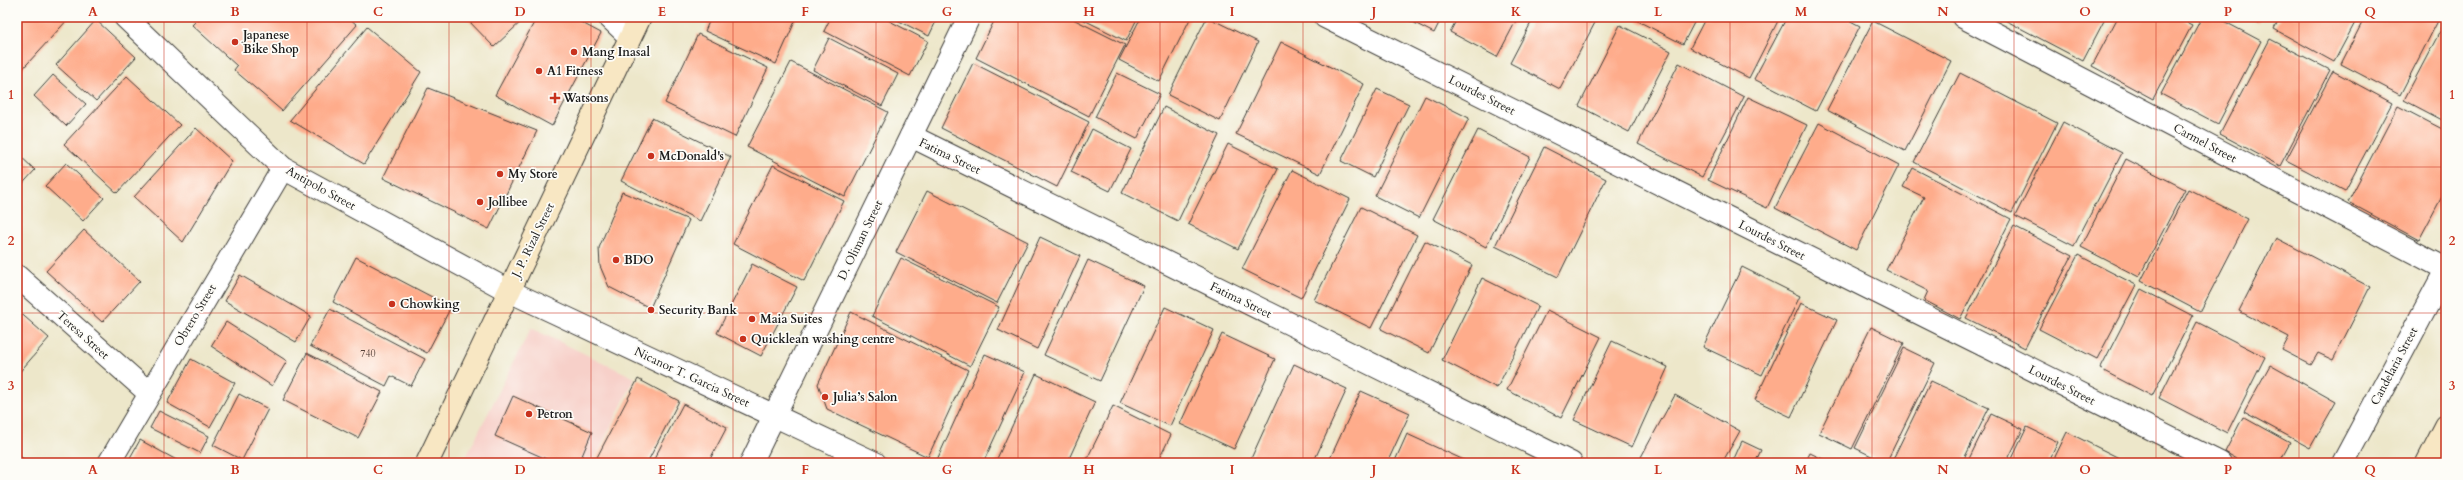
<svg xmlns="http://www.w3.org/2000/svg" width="2463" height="480" font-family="Cardo,serif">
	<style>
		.built { fill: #f7d0c9 }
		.building { fill: #feac8b }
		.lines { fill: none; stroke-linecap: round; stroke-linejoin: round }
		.minor-casing { stroke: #3b3a36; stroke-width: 24 }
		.tertiary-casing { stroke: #3b3a36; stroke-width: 24 }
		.secondary-casing { stroke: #3b3a36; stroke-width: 24 }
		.minor { stroke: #fff; stroke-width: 22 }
		.tertiary { stroke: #fff; stroke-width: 22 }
		.secondary { stroke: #f8e7c3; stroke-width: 22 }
		.grid { fill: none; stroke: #c8321e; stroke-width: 1; stroke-opacity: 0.55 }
		.poi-dot { fill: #c8321e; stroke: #fdfcf7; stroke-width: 1.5 }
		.labels { text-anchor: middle; stroke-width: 3.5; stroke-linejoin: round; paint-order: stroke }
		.number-label { font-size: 10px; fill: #544038 }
		.poi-label { font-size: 12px; font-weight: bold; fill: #1c1c1c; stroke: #fdfcf7; text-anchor: start }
		.street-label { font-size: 12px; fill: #1c1c1c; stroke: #fdfcf7 }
		.neatline { fill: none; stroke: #c8321e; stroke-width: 1.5 }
		.grid-label { font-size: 13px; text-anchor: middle; font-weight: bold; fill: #c8321e }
	</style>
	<rect width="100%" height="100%" fill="#fdfcf7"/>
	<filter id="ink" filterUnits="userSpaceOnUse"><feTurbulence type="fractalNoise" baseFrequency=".025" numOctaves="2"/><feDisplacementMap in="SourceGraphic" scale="8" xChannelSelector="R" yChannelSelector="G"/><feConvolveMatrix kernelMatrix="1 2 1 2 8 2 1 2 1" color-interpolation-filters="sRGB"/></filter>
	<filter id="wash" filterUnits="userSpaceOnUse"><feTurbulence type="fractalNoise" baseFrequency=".012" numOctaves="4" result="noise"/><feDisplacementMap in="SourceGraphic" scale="16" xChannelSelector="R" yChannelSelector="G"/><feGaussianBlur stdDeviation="0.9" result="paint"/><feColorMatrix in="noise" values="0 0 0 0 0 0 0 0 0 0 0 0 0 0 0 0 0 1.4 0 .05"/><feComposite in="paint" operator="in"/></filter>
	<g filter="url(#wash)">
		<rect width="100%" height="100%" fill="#ede7ca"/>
		<!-- built -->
		<polygon class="built" points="531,328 635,378 593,463 463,463"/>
		<g id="blocks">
			<!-- building -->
			<g class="building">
				<polygon points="18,17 70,17 17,75 17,18"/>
				<polygon points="200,17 348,17 357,25 282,111 234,70 237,66 192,25"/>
				<polygon points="465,17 526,17 494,47"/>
				<polygon points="537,17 571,17 601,33 552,126 495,95"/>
				<polygon points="711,17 797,17 776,64 705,31"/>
				<polygon points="831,17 882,17 928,41 910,76 824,31"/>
				<polygon points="891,17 938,17 929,36"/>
				<polygon points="996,17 1069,17 1125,45 1089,116 976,58"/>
				<polygon points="1078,17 1138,17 1126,41"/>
				<polygon points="1141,17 1191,17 1159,81 1119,60"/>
				<polygon points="1207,17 1258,42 1220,121 1168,95"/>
				<polygon points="1403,17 1442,17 1434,33"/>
				<polygon points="1458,17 1518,17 1497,57 1450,32"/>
				<polygon points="1534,17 1598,17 1560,89 1510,63"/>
				<polygon points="1630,17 1697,17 1683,44"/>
				<polygon points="1706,17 1780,17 1749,78 1690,48"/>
				<polygon points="1787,17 1843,17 1860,26 1816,111 1754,79"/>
				<polygon points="1999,17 2106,17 2083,61"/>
				<polygon points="2118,17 2176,17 2192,25 2153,99 2092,66"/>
				<polygon points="2202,17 2216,17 2261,41 2218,124 2161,94"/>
				<polygon points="2248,17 2262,17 2259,23"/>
				<polygon points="2280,17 2358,17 2334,62 2274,29"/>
				<polygon points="2365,17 2440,17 2400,95 2341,64"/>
				<polygon points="96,20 136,57 96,101 56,65"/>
				<polygon points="2446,20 2446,122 2404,100"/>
				<polygon points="1873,21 1951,61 1905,151 1827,110"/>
				<polygon points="1620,25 1671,51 1629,132 1579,106"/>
				<polygon points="367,27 421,72 364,164 290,120"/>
				<polygon points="698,34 768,68 735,137 665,103"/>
				<polygon points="829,38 898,74 882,106 813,70"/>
				<polygon points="2270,39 2330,70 2280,166 2220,134"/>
				<polygon points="1281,42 1364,84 1320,174 1236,134"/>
				<polygon points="791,62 888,112 845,197 747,147"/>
				<polygon points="973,63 1089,122 1057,187 941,128"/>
				<polygon points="1679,63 1744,97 1702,177 1638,144"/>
				<polygon points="2333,71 2392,103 2345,191 2286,160"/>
				<polygon points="1117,73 1160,94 1137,139 1095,117"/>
				<polygon points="1960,73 2057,123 2012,213 1914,162"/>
				<polygon points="53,75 86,104 66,126 34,96"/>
				<polygon points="127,76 180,125 117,193 64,144"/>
				<polygon points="428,88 537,131 489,229 383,178"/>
				<polygon points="1377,89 1409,104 1373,177 1341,161"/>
				<polygon points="1425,96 1469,118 1419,218 1375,196"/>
				<polygon points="1748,97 1807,125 1767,208 1708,180"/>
				<polygon points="2398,106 2446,131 2446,189 2419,240 2348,202"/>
				<polygon points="1164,107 1219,135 1178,221 1122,193"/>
				<polygon points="652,118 731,157 700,221 621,181"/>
				<polygon points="2063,122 2122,153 2074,246 2015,216"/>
				<polygon points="1819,123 1899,165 1856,250 1775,208"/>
				<polygon points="196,128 232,161 183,242 134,197"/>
				<polygon points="1092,129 1131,149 1110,191 1071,172"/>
				<polygon points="1478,130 1530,157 1486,247 1433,219"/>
				<polygon points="1228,144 1278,169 1238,249 1188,224"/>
				<polygon points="1544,147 1606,179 1558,277 1495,246"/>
				<polygon points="17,153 35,170 17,190"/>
				<polygon points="2126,159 2185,189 2139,277 2081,247"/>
				<polygon points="66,163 104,198 83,221 45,186"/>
				<polygon points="773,165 844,201 804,281 733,244"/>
				<polygon points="1913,168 2011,219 1960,319 1924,300 1928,291 1886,270 1924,197 1903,187"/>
				<polygon points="1292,170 1350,199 1301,298 1242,269"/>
				<polygon points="2188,189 2248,219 2200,312 2141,281"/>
				<polygon points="927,191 1028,242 997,303 896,252"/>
				<polygon points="622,192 689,220 650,308 609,287 600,266 599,248"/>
				<polygon points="1361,207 1417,235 1371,328 1314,300"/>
				<polygon points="2014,226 2072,256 2025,348 1966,318"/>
				<polygon points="84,230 140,281 102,322 46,271"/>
				<polygon points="1040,237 1080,256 1037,349 998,330"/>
				<polygon points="2276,238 2370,287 2333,360 2318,353 2311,365 2282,350 2289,337 2239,311"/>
				<polygon points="1425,241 1472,265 1429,353 1381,329"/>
				<polygon points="2078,255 2136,285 2097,359 2039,329"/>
				<polygon points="356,257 451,307 427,353 333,302"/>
				<polygon points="901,258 999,307 970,366 872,316"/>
				<polygon points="1088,260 1144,286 1100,381 1044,355"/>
				<polygon points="752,264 797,287 761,356 717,333"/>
				<polygon points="1742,267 1800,296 1762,375 1703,347"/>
				<polygon points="240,275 311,316 296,342 225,301"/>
				<polygon points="1482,278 1538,306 1497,388 1442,360"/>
				<polygon points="2141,289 2193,316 2152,396 2100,369"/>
				<polygon points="1801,303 1837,320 1791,417 1755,400"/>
				<polygon points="1165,307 1214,330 1170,426 1120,403"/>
				<polygon points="330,309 425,359 411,386 391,376 386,386 310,346"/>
				<polygon points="17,310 49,338 17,375"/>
				<polygon points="1547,310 1601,337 1561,418 1507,390"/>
				<polygon points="851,312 968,370 928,457 827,409 818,384"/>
				<polygon points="226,322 287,361 272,386 211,346"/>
				<polygon points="2197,322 2265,357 2227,433 2159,398"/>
				<polygon points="1871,327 1904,343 1852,449 1819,433"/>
				<polygon points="1222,334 1275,359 1234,449 1180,424"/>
				<polygon points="1612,341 1668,367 1632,447 1574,420"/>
				<polygon points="1904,348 1935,363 1886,463 1855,448"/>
				<polygon points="307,353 382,392 358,438 283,400"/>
				<polygon points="985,354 1025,372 983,463 938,463 936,462"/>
				<polygon points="191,359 235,383 210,427 167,403"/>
				<polygon points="1294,364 1347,389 1313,463 1249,463"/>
				<polygon points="2270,365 2336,402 2310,448 2244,412"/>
				<polygon points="1036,374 1095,402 1067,463 995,463"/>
				<polygon points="638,379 679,401 647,463 594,463"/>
				<polygon points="1931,381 1989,408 1962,463 1891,463"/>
				<polygon points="1361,391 1410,413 1387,463 1328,463"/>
				<polygon points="239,394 268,409 242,460 213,445"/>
				<polygon points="1675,395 1740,431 1722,463 1651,463 1641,457"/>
				<polygon points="513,396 592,432 579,463 555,463 495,436"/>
				<polygon points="683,404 727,427 708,463 652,463"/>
				<polygon points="1113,406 1171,435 1157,463 1085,463"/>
				<polygon points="159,411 209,436 200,453 150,428"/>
				<polygon points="1991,414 2023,429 2006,463 1967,463"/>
				<polygon points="2243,417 2290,443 2279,463 2244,463 2225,452"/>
				<polygon points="2027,427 2058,442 2048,463 2010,463"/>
				<polygon points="2067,432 2129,463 2052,463"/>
				<polygon points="1407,434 1464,460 1463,463 1394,463"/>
				<polygon points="140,440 182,463 127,463"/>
				<polygon points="1742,441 1761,450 1755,463 1732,463"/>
				<polygon points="1810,453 1831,463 1805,463"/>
				<polygon points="18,455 29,463 17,463"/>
			</g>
		</g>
	</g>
	<g filter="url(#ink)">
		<use href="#blocks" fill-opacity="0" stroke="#3b3a36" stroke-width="1"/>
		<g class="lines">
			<!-- minor casing -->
			<g class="minor-casing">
				<g id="minor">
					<polyline points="609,17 630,37"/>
					<polyline points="1325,17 2220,463"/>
					<polyline points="1963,17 2446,269"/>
					<polyline points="911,136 1571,463"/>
					<polyline points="17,276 149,393"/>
					<polyline points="109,463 283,168"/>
					<polyline points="751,463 969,17"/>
					<polyline points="2343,463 2446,270"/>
				</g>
			</g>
			<!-- tertiary casing -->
			<g class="tertiary-casing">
				<polyline id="tertiary" points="125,17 283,168 509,291 875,463"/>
			</g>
			<!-- secondary casing -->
			<g class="secondary-casing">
				<g id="secondary">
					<polyline points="427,463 640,17"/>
					<polyline points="2427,463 2446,426"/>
				</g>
			</g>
			<!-- minor -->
			<use href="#minor" class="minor"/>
			<!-- tertiary -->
			<use href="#tertiary" class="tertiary"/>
			<!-- secondary -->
			<use href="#secondary" class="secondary"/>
		</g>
	</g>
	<!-- grid -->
	<path class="grid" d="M164,17V463M307,17V463M449,17V463M591,17V463M733,17V463M876,17V463M1018,17V463M1160,17V463M1303,17V463M1445,17V463M1587,17V463M1730,17V463M1872,17V463M2014,17V463M2156,17V463M2299,17V463M17,167H2446M17,313H2446"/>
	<!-- markers -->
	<g class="poi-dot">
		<circle cx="235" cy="42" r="4"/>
		<circle cx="574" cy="52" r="4"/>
		<circle cx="539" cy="71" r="4"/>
		<path d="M553 92h4v4h4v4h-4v4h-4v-4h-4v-4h4z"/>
		<circle cx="651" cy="156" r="4"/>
		<circle cx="500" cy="174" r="4"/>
		<circle cx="480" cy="202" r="4"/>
		<circle cx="616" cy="260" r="4"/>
		<circle cx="392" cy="304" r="4"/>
		<circle cx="651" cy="310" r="4"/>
		<circle cx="752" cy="319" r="4"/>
		<circle cx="743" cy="339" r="4"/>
		<circle cx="825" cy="397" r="4"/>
		<circle cx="529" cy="414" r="4"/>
	</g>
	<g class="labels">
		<!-- number labels -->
		<g class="number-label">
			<text x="368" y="357">740</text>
		</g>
		<!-- poi labels -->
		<g class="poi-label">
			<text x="243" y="39">Japanese<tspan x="243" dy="14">Bike Shop</tspan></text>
			<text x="582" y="56">Mang Inasal</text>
			<text x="547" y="75">A1 Fitness</text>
			<text x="563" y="102">Watsons</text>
			<text x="659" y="160">McDonald's</text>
			<text x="508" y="178">My Store</text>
			<text x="488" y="206">Jollibee</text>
			<text x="624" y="264">BDO</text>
			<text x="400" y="308">Chowking</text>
			<text x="659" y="314">Security Bank</text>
			<text x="760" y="323">Maia Suites</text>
			<text x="751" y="343">Quicklean washing centre</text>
			<text x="833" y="401">Julia’s Salon</text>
			<text x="537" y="418">Petron</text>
		</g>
		<!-- street labels -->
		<g class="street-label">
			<text transform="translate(1482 95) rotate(27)" y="4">Lourdes Street</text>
			<text transform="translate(2205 143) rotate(28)" y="4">Carmel Street</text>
			<text transform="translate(950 156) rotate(26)" y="4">Fatima Street</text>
			<text transform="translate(321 188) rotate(29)" y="4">Antipolo Street</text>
			<text transform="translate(533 240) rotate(-64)" y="4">J. P. Rizal Street</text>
			<text transform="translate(860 240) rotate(-64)" y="4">D. Oliman Street</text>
			<text transform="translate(1772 240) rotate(27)" y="4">Lourdes Street</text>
			<text transform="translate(1241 300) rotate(26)" y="4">Fatima Street</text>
			<text transform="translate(195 315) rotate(-59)" y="4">Obrero Street</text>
			<text transform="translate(83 335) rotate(42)" y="4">Teresa Street</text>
			<text transform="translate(2394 366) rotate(-62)" y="4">Candelaria Street</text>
			<text transform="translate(692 377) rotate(25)" y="4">Nicanor T. Garcia Street</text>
			<text transform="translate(2062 385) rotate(27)" y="4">Lourdes Street</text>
		</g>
	</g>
	<!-- margin -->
	<rect width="2463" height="480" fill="none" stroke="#fdfcf7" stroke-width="44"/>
	<rect x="22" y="22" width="2419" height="436" class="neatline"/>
	<g class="grid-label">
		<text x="93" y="16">A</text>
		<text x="235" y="16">B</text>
		<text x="378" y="16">C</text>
		<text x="520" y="16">D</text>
		<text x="662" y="16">E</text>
		<text x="805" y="16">F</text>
		<text x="947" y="16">G</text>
		<text x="1089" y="16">H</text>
		<text x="1232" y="16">I</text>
		<text x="1374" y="16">J</text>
		<text x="1516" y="16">K</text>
		<text x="1658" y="16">L</text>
		<text x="1801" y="16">M</text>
		<text x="1943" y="16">N</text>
		<text x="2085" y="16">O</text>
		<text x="2228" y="16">P</text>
		<text x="2370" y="16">Q</text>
		<text x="11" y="99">1</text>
		<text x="2452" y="99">1</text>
		<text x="11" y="245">2</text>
		<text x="2452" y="245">2</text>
		<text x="11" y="390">3</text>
		<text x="2452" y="390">3</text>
		<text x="93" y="474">A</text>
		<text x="235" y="474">B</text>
		<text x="378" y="474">C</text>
		<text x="520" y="474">D</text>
		<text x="662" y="474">E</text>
		<text x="805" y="474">F</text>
		<text x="947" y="474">G</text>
		<text x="1089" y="474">H</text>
		<text x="1232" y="474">I</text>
		<text x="1374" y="474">J</text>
		<text x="1516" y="474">K</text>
		<text x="1658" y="474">L</text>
		<text x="1801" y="474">M</text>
		<text x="1943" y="474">N</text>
		<text x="2085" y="474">O</text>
		<text x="2228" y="474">P</text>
		<text x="2370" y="474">Q</text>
	</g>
</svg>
